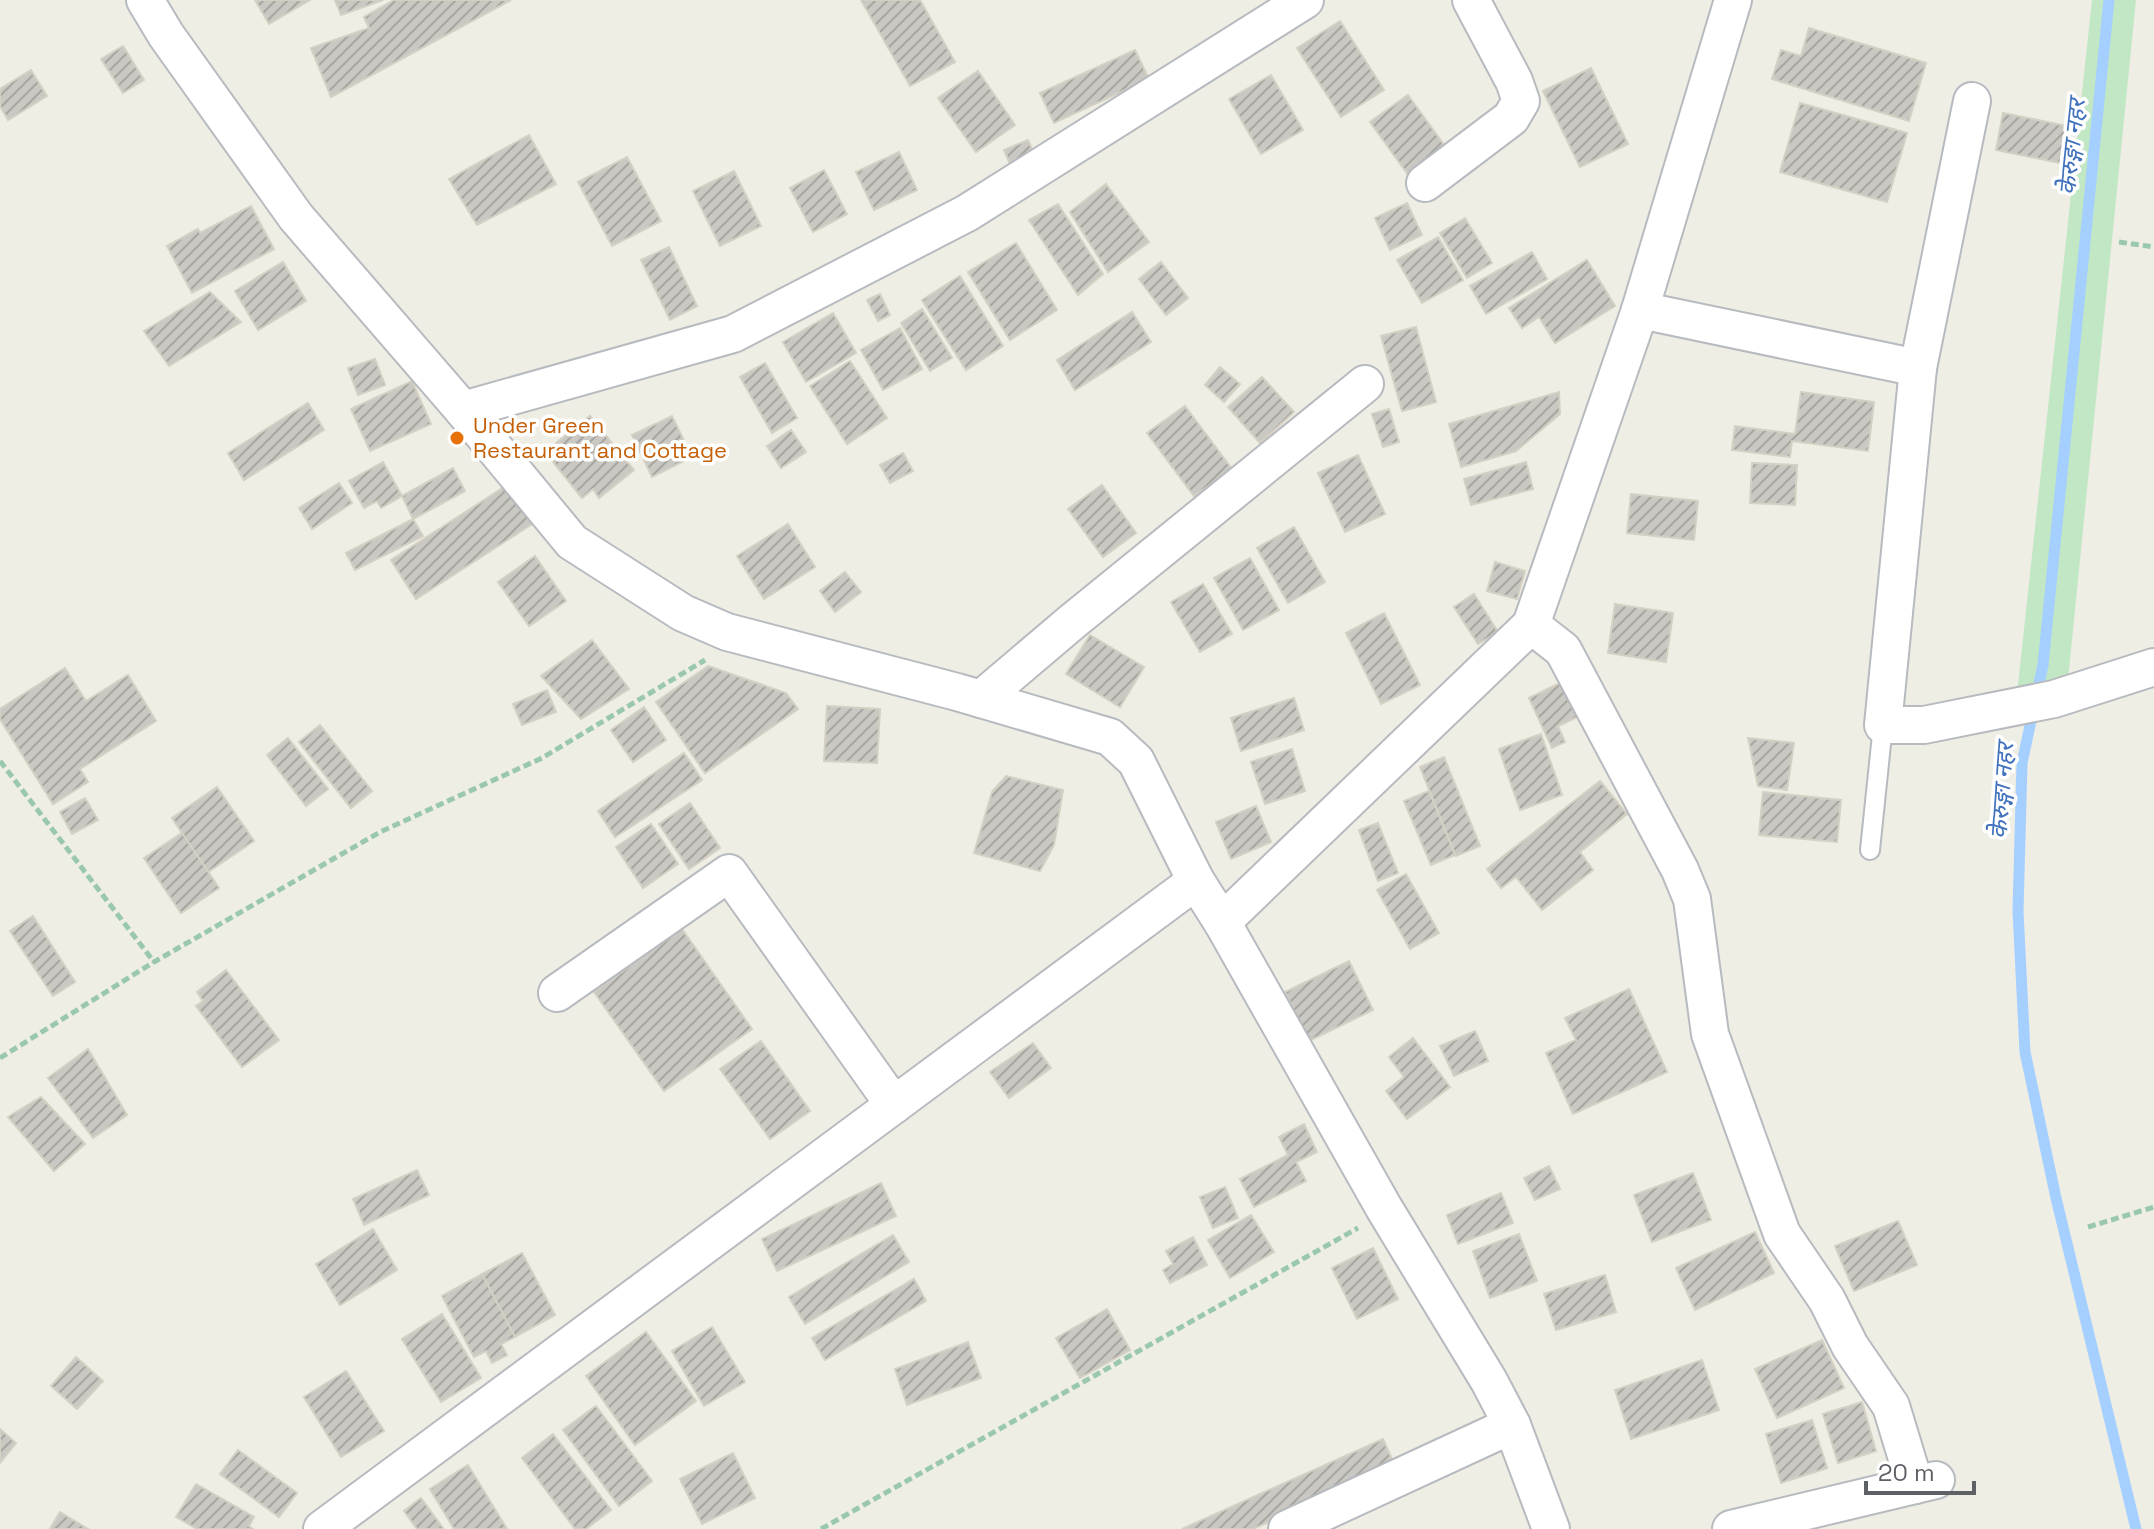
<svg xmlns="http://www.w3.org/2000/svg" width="2154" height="1529" font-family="'Space Grotesk','Noto Sans Devanagari',sans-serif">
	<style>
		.green { fill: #c1e7c5 }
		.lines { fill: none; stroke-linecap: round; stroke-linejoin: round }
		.stream { stroke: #a5cfff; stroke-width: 11 }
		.building { fill: url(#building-hatch); stroke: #d4d0c3; stroke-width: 2 }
		.service-casing { stroke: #b7babf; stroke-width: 22 }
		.minor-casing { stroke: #b7babf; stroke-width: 40 }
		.path { stroke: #9ac8ac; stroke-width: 5; stroke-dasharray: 8 4; stroke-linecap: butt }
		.service { stroke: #fff; stroke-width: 18 }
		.minor { stroke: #fff; stroke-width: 36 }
		.food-dot { fill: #e8710a; stroke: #fff; stroke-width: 3 }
		.labels { text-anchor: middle; stroke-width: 7; stroke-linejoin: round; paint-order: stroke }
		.food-label { font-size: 22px; fill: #c56008; stroke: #fff; text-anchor: start }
		.water-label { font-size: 24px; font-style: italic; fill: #4272bc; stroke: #fff }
	</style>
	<defs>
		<pattern id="building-hatch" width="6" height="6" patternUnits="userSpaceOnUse" patternTransform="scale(2)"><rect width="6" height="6" fill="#cac8c2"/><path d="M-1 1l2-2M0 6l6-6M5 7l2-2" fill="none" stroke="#a7a6a1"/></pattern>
	</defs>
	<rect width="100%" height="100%" fill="#efeee5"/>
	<!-- green -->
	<polygon class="green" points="2092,0 2136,0 2068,680 2017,694"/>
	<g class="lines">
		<!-- stream -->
		<polyline class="stream" points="2109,0 2043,665 2022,763 2018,911 2025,1052 2056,1198 2136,1529"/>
	</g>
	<!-- building -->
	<g class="building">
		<polygon points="255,0 310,0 269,24"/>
		<polygon points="335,0 383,0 341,15"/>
		<polygon points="394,0 511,0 331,97 311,48 369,28 364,17"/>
		<polygon points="861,0 920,0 955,62 910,86"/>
		<polygon points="1340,21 1384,90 1341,117 1297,48"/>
		<polygon points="1809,28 1926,63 1909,121 1772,79 1781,50 1801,56"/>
		<polygon points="123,46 144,80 123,93 101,59"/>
		<polygon points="1135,50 1149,79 1054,123 1040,93"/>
		<polygon points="1591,68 1628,144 1580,167 1543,91"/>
		<polygon points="31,70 47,96 8,120 0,106 0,89"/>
		<polygon points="978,71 1015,125 976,152 938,98"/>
		<polygon points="1271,75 1303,130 1261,154 1229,99"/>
		<polygon points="1408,95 1447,149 1409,176 1370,122"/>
		<polygon points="1800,103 1907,133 1887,202 1780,172"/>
		<polygon points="2003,113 2067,126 2060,163 1996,150"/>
		<polygon points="529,135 556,184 477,225 449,179"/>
		<polygon points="1028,140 1038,163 1014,174 1004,150"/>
		<polygon points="899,152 917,190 874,210 856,172"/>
		<polygon points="627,157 661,221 612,246 578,182"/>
		<polygon points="824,170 847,214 813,232 790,188"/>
		<polygon points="734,171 761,226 720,246 693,191"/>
		<polygon points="1106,184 1149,242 1108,272 1070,212"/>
		<polygon points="1407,203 1422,235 1390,250 1375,218"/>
		<polygon points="1058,204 1103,274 1078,295 1029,220"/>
		<polygon points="251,206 274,249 192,293 167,246 198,229 200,233"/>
		<polygon points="1465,218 1492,263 1467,278 1440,233"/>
		<polygon points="1438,237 1463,280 1422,303 1397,260"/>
		<polygon points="1016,243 1057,310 1010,340 968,272"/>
		<polygon points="669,247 697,306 670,320 641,260"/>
		<polygon points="1532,252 1547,279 1486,314 1470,286"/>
		<polygon points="1587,260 1615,306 1555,343 1539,317 1522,328 1509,308"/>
		<polygon points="283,262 306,301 258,330 235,291"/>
		<polygon points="1161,262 1188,298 1166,315 1139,279"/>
		<polygon points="960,276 1003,346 966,370 922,300"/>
		<polygon points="210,292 241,322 169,366 144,331"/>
		<polygon points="880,294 890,315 878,321 867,300"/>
		<polygon points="922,309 952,358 930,371 901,323"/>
		<polygon points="1132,312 1151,342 1075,390 1057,360"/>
		<polygon points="833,313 856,353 806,382 783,342"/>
		<polygon points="1416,327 1436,402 1402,411 1381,336"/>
		<polygon points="900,328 922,369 883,390 861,350"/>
		<polygon points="375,359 385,385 358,395 348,368"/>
		<polygon points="850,361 887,418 847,444 810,386"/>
		<polygon points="765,363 797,418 772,433 740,377"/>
		<polygon points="1220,367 1240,384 1224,402 1205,385"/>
		<polygon points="1262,377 1294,412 1260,443 1228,407"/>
		<polygon points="412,381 431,424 370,451 351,409"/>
		<polygon points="1559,392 1560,414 1516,451 1461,467 1449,424"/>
		<polygon points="1801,392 1874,402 1868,451 1792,441 1790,457 1732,450 1735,426 1795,434"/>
		<polygon points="308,403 324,430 244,480 228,453"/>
		<polygon points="1185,406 1232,469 1194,496 1147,433"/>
		<polygon points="1389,409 1399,442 1383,447 1372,414"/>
		<polygon points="590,416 634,470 599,498 593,489 582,498 545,452"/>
		<polygon points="672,416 692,457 652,477 632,435"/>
		<polygon points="791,430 806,452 781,468 767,446"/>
		<polygon points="903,453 913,471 890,483 880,465"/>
		<polygon points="1358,455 1385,514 1345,532 1318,473"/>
		<polygon points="383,462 402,496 381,508 377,501 364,508 349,481"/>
		<polygon points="1526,462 1533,489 1471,505 1464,479"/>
		<polygon points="1752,463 1797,465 1795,505 1750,503"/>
		<polygon points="453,468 465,491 413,519 402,496"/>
		<polygon points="515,480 540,519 416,599 391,560"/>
		<polygon points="339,483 352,503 312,529 299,508"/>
		<polygon points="1102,485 1136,533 1103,557 1068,509"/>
		<polygon points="1631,494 1698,501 1694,540 1627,533"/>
		<polygon points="413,519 423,536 355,570 346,553"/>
		<polygon points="788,524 815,567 764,599 737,556"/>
		<polygon points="1294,527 1325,582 1288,603 1257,548"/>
		<polygon points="535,556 566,601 529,626 498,582"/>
		<polygon points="1250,558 1279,610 1243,630 1214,578"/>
		<polygon points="1495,562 1525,571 1517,599 1487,591"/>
		<polygon points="845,572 861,592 835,612 820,591"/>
		<polygon points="1203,584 1232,634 1200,652 1171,602"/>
		<polygon points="1474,594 1498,632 1478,644 1454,607"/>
		<polygon points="1615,604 1673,613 1666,662 1608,653"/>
		<polygon points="1384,613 1420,685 1381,704 1346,633"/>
		<polygon points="1090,635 1144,667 1120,707 1066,674"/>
		<polygon points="592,640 629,689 581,719 541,676"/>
		<polygon points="708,666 786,693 798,709 705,773 656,702"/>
		<polygon points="65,668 86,701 128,675 156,721 80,769 88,782 53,804 0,719 0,709"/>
		<polygon points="1568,679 1584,714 1558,726 1565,742 1552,748 1529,698"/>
		<polygon points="547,690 556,712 522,725 513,704"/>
		<polygon points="1294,698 1304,730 1241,751 1231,718"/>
		<polygon points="827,706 880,709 877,763 824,761"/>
		<polygon points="644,707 666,740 633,762 611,730"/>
		<polygon points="320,725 372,791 351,808 299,742"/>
		<polygon points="1541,734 1562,795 1520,810 1499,749"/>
		<polygon points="288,738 328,789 306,806 267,755"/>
		<polygon points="1748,738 1794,743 1787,790 1758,786"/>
		<polygon points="1292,749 1305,791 1265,804 1251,762"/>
		<polygon points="684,753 702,780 615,837 598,811"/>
		<polygon points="1444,757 1480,846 1456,856 1420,767"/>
		<polygon points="1006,776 1063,790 1054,845 1040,871 974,853 992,792"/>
		<polygon points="1600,781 1627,814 1580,852 1593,870 1542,910 1516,877 1501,888 1487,869"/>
		<polygon points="217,787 254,841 208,872 172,818"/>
		<polygon points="1429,791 1455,855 1431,865 1404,801"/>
		<polygon points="1763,792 1841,800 1837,842 1759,835"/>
		<polygon points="85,798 98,820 72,834 60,812"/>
		<polygon points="690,803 720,848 689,869 659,824"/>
		<polygon points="1256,806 1271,842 1231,859 1216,822"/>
		<polygon points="1378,823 1398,873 1378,881 1359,830"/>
		<polygon points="651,824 678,864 643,888 616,847"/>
		<polygon points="182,833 219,888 181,913 144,858"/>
		<polygon points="1406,874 1439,933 1410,949 1377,890"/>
		<polygon points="33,916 75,982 53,996 10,931"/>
		<polygon points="682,929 752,1029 664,1091 594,992"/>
		<polygon points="1349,961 1373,1010 1309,1041 1285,992"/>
		<polygon points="226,970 279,1040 242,1067 196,1006 203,1001 197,992"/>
		<polygon points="1629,989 1667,1072 1573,1114 1546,1053 1576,1040 1565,1018"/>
		<polygon points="1475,1031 1488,1061 1454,1076 1440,1046"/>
		<polygon points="1413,1038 1450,1087 1407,1119 1386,1091 1404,1077 1389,1057"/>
		<polygon points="761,1041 810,1111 770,1139 720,1069"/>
		<polygon points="1033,1043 1051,1068 1009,1098 990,1072"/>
		<polygon points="88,1049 127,1115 93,1138 48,1078"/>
		<polygon points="41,1097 85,1144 54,1171 8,1117"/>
		<polygon points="1304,1124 1317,1152 1296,1162 1306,1181 1254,1207 1240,1179 1288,1155 1279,1137"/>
		<polygon points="1549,1166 1560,1189 1535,1200 1524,1178"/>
		<polygon points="417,1170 429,1195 364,1225 353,1199"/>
		<polygon points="1693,1173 1711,1220 1652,1242 1634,1195"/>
		<polygon points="881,1183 896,1216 777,1271 762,1239"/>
		<polygon points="1225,1187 1238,1218 1213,1228 1200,1197"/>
		<polygon points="1501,1193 1513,1223 1458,1244 1447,1215"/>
		<polygon points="1251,1215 1274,1252 1230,1278 1208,1240"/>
		<polygon points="1898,1221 1917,1265 1854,1291 1835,1246"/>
		<polygon points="373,1229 397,1270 340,1305 316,1264"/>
		<polygon points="1755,1232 1774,1273 1695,1310 1676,1268"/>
		<polygon points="1519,1234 1537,1281 1490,1298 1473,1251"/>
		<polygon points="893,1235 909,1262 805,1324 789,1297"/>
		<polygon points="1193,1237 1207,1265 1170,1283 1163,1270 1173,1264 1166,1251"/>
		<polygon points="1373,1248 1398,1299 1357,1319 1332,1268"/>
		<polygon points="522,1253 555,1315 515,1337 482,1274"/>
		<polygon points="482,1274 515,1337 501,1344 507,1355 492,1363 486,1351 474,1357 442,1296"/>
		<polygon points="1605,1275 1616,1312 1556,1330 1544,1294"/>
		<polygon points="914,1279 926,1301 825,1360 812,1338"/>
		<polygon points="1107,1309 1130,1350 1080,1378 1056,1338"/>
		<polygon points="442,1314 481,1378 441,1402 402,1339"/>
		<polygon points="712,1327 745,1382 704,1406 672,1351"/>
		<polygon points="646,1332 696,1401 635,1445 586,1376"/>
		<polygon points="1822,1340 1844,1388 1777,1418 1755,1369"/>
		<polygon points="968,1342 981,1378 907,1405 895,1369"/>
		<polygon points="76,1357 103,1381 77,1409 51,1386"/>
		<polygon points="1702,1360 1719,1410 1631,1439 1615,1390"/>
		<polygon points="346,1371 384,1431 341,1457 304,1397"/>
		<polygon points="1862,1402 1876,1451 1838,1463 1823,1414"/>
		<polygon points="596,1406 652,1481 619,1506 563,1430"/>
		<polygon points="1812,1420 1827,1468 1781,1483 1766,1434"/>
		<polygon points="0,1429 16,1443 0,1463"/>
		<polygon points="553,1434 611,1510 586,1529 575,1529 522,1458"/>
		<polygon points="1383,1439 1395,1466 1253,1529 1182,1529"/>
		<polygon points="238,1450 297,1493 279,1517 220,1474"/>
		<polygon points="733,1453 755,1498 702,1524 680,1479"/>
		<polygon points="468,1465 507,1529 454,1529 430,1489"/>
		<polygon points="196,1484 254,1517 249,1526 253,1529 197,1529 176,1517"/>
		<polygon points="421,1498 443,1528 442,1529 417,1529 404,1511"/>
		<polygon points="60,1512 88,1529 50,1529"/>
	</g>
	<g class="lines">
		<!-- service casing -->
		<g class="service-casing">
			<polyline id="service" points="1870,850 1883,725"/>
		</g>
		<!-- minor casing -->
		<g class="minor-casing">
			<g id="minor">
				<polyline points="145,0 166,35 296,217 463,410 572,542 683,613 727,632 957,692 1110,737 1136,761 1196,881 1222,922 1384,1208 1489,1381 1512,1425 1551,1529"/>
				<polyline points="1425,183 1511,118 1521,101 1514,81 1471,0"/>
				<polyline points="1640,310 1918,368 1883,725 1924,725 2054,699 2154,667"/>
				<polyline points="1918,368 1972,101"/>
				<polyline points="463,410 733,334 967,213 1305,0"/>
				<polyline points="1531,625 1563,650 1680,870 1692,899 1710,1034 1782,1234 1827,1300 1850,1346 1891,1406 1915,1485"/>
				<polyline points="981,699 1073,621 1365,384"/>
				<polyline points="1222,922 1531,625 1640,310 1733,0"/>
				<polyline points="557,993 729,873 894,1105"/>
				<polyline points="322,1529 1196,881"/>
				<polyline points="1287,1529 1512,1425"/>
				<polyline points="1731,1529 1936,1480"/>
			</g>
		</g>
		<!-- path -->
		<g class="path">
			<polyline points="2119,242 2154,247"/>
			<polyline points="0,761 154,962"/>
			<polyline points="0,1058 154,962 380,832 542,758 705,660"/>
			<polyline points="2088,1227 2154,1207"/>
			<polyline points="821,1529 1358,1228"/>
		</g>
		<!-- service -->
		<use href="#service" class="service"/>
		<!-- minor -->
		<use href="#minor" class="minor"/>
	</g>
	<!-- markers -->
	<circle class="food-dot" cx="457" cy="438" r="8"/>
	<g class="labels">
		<!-- food labels -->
		<g class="food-label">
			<text x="473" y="433">Under Green<tspan x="473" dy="25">Restaurant and Cottage</tspan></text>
		</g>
		<!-- water labels -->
		<g class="water-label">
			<text transform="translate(2072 147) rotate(-84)" y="8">केेरुङ्गा नहर</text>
			<text transform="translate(2002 791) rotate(-86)" y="8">केेरुङ्गा नहर</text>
		</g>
	</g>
	<!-- scale -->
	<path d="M1866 1481v12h108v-12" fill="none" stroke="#5d6065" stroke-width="4"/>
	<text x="1878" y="1481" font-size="24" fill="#5d6065" stroke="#ffffff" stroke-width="6" paint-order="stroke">20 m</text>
</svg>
